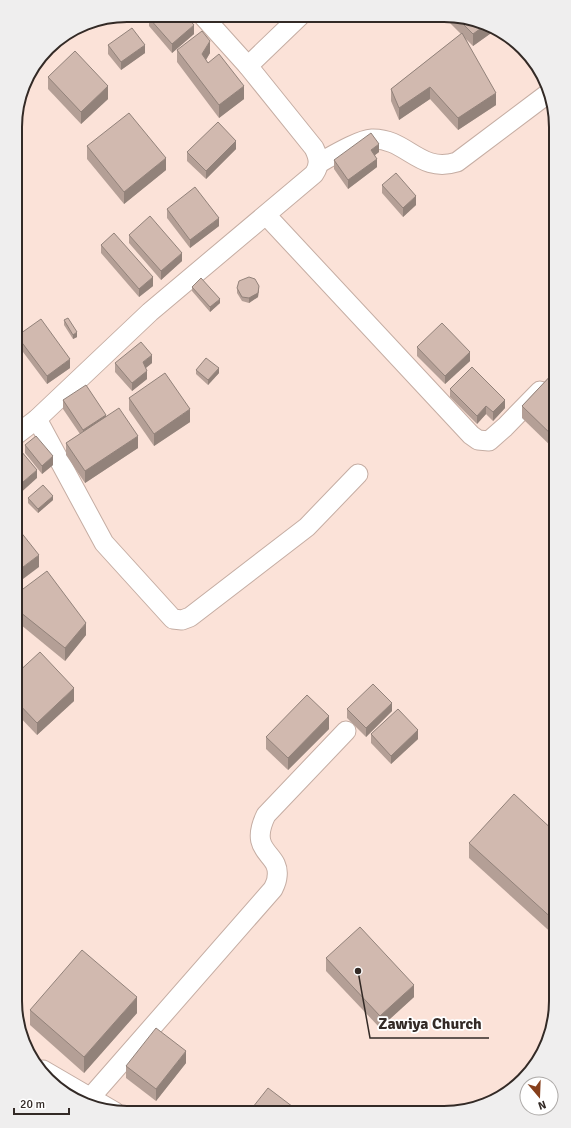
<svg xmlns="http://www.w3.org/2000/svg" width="571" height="1128" font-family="Signika,sans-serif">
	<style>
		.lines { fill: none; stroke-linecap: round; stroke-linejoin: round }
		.minor-casing { stroke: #c5ada3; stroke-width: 21 }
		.minor { stroke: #fff; stroke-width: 19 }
		.wall { fill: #b49f96 }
		.shaded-wall { fill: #92827a }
		.building { fill: #d1b9af; stroke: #92827a }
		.rim { fill: none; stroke: #332a26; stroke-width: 2 }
		.leader { fill: none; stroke: #332a26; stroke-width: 1.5 }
		.callout-dot { fill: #332a26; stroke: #fff; stroke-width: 1.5 }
		.callout-label { font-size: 16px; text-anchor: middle; font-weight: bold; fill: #332a26; stroke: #fff; stroke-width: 3.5; stroke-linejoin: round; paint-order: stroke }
	</style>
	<rect width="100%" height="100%" fill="#fbe2d8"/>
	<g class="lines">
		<!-- minor casing -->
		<g class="minor-casing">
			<g id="minor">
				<polyline points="248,66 300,16"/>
				<path d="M319,163C332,156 358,140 372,139C407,138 419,174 457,162L550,92"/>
				<polyline points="266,215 471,435 478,440 489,441 505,427 540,391"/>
				<polyline points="37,419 104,543 173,619 182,620 190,617 307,527 358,474"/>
				<path d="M16,435L37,419L150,312L314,174C320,165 319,158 314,148L248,66L202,15"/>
				<polyline points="43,1070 115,1112"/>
				<path d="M90,1098L273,889C275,885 277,881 277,877C281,852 247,854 266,815L346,731"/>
			</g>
		</g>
		<!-- minor -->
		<use href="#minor" class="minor"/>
	</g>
	<!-- wall -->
	<g class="wall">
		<polygon points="450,17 465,17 494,31 473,46 466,39 496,105 458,130 430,99 399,120 391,101 391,89 461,34 450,23"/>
		<polygon points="149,18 194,34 172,53 149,26"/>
		<polygon points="95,22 87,28 84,24 85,23"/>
		<polygon points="108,45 145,53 121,70 108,54"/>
		<polygon points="177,50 210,53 206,60 208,63 244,99 219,118 177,62"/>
		<polygon points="48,77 108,99 81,124 48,89"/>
		<polygon points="87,146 166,170 124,204 87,159"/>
		<polygon points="236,149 206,179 187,161 187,152"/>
		<polygon points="379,152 375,155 377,167 348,189 334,169 334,160"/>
		<polygon points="382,185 416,205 403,217 382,193"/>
		<polygon points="167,209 219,226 190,248 167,218"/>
		<polygon points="129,235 182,261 161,280 129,243"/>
		<polygon points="101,245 153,286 139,297 101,253"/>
		<polygon points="192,287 220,303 210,312 192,291"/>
		<polygon points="237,288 259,290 258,297 249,303 242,301 237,293"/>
		<polygon points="64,320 77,337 73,339 64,325"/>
		<polygon points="17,336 70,368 47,384 17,344"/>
		<polygon points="417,347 470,361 445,384 417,356"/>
		<polygon points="115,363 152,363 146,368 147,379 132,391 115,372"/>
		<polygon points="196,370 219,373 208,385 196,374"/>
		<polygon points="556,370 556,451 522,418 522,406"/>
		<polygon points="450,389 505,408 493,421 486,414 477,424 450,397"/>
		<polygon points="129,398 190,422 154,446 129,410"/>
		<polygon points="63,400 106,416 138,448 85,483 66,455 66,443 80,434 63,409"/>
		<polygon points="25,445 53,465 42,474 25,453"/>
		<polygon points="28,498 53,500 38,513 28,503"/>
		<polygon points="15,595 86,635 65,661 15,620"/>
		<polygon points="15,675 74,701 37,735 15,712"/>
		<polygon points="347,709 392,711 366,737 347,718"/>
		<polygon points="329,729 288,770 266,749 266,737"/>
		<polygon points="371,734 418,739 391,764 371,743"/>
		<polygon points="556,833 556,937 469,858 469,843"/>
		<polygon points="326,958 414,997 380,1028 326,971"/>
		<polygon points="30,1010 137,1013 84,1073 30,1025"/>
		<polygon points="186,1063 156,1101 126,1078 126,1066"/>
	</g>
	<!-- shaded-wall -->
	<g class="shaded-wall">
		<polygon points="95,22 87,28 87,23"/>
		<polygon points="194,25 194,34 172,53 172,44"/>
		<polygon points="484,26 494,31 473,46 473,34"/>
		<polygon points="210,41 210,53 202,66 202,54"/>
		<polygon points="145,45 145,53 121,70 121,62"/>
		<polygon points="108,86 108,99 81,124 81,112"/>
		<polygon points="244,86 244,99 219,118 219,105"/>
		<polygon points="430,87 430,99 399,120 399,108"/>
		<polygon points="496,93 496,105 458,130 458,118"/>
		<polygon points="236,141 236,149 206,179 206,171"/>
		<polygon points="379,144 379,152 371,158 371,150"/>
		<polygon points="166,158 166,170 124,204 124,192"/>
		<polygon points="377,159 377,167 348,189 348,180"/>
		<polygon points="416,196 416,205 403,217 403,208"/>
		<polygon points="219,218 219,226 190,248 190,240"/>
		<polygon points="182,253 182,261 161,280 161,271"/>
		<polygon points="153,277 153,286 139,297 139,289"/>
		<polygon points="259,286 258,297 249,303 249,298"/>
		<polygon points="220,299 220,303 210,312 210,307"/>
		<polygon points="77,332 77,337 73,339 73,335"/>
		<polygon points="470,352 470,361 445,384 445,376"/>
		<polygon points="152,355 152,363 143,370 143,362"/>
		<polygon points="70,359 70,368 47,384 47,376"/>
		<polygon points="219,368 219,373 208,385 208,380"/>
		<polygon points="147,371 147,379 132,391 132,383"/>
		<polygon points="19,390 19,402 16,404 16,392"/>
		<polygon points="505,400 505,408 493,421 493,412"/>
		<polygon points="486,406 486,414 477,424 477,416"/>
		<polygon points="190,409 190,422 154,446 154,434"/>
		<polygon points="106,415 106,423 83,439 83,430"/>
		<polygon points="138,436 138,448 85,483 85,471"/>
		<polygon points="53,456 53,465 42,474 42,466"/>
		<polygon points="37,470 37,478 16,497 16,488"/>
		<polygon points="53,496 53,500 38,513 38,509"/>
		<polygon points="39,555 39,567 15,585 15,573"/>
		<polygon points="86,623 86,635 65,661 65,648"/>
		<polygon points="74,688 74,701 37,735 37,723"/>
		<polygon points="392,703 392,711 366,737 366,728"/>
		<polygon points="329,716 329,729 288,770 288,758"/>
		<polygon points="418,730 418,739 391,764 391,756"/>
		<polygon points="414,985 414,997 380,1028 380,1016"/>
		<polygon points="137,997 137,1013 84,1073 84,1057"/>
		<polygon points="186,1051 186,1063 156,1101 156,1089"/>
	</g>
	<!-- building -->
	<g class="building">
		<polygon points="152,15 185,15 194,25 172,44 149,18"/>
		<polygon points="456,17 465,17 484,26 473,34"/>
		<polygon points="132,28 145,45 121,62 108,45"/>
		<polygon points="202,31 210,41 202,54 208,63 219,54 244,86 219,105 177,50"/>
		<polygon points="462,33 496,93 458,118 430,87 399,108 391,89"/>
		<polygon points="75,51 108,86 81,112 48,77"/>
		<polygon points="129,113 166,158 124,192 87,146"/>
		<polygon points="218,122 236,141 206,171 187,152"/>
		<polygon points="371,133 379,144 371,150 377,159 348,180 334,160"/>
		<polygon points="396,173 416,196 403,208 382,185"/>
		<polygon points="195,187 219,218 190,240 167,209"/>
		<polygon points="150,216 182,253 161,271 129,235"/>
		<polygon points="114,233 153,277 139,289 101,245"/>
		<polygon points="249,277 255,279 259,286 258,293 249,298 242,297 237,288 239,281"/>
		<polygon points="201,278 220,299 210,307 192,287"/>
		<polygon points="68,318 77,332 73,335 64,320"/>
		<polygon points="41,319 70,359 47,376 17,336"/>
		<polygon points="442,323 470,352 445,376 417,347"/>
		<polygon points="141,342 152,355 143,362 147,371 132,383 115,363"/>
		<polygon points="206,358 219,368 208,380 196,370"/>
		<polygon points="472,367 505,400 493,412 486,406 477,416 450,389"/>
		<polygon points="556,370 556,439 522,406"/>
		<polygon points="165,373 190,409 154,434 129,398"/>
		<polygon points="16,385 19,390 16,392"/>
		<polygon points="86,385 106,415 83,430 63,400"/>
		<polygon points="119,408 138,436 85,471 66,443"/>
		<polygon points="36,436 53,456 42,466 25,445"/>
		<polygon points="16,445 37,470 16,488"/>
		<polygon points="43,485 53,496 38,509 28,498"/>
		<polygon points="16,526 39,555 15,573"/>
		<polygon points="47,571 86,623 65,648 15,608 15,595"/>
		<polygon points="40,652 74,688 37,723 15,700 15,675"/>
		<polygon points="373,684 392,703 366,728 347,709"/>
		<polygon points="307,695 329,716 288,758 266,737"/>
		<polygon points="398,709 418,730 391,756 371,734"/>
		<polygon points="514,794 556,833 556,922 469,843"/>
		<polygon points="360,927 414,985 380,1016 326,958"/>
		<polygon points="82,950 137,997 84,1057 30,1010"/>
		<polygon points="156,1028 186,1051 156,1089 126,1066"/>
		<polygon points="268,1088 301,1113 249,1112"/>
	</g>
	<!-- crop -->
	<path d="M0 0H571V1128H0ZM127 22H444A105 105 0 0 1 549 127V1001A105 105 0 0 1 444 1106H127A105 105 0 0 1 22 1001V127A105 105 0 0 1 127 22Z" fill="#efeeee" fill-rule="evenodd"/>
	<path class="rim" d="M127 22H444A105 105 0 0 1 549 127V1001A105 105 0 0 1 444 1106H127A105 105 0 0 1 22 1001V127A105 105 0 0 1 127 22Z"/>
	<!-- callouts -->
	<path class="leader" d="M358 971L370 1038H489"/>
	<circle class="callout-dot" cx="358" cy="971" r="4"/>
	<g class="callout-label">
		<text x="430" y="1029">Zawiya Church</text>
	</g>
	<!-- north arrow -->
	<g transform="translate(539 1096) rotate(161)"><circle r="19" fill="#ffffff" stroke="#adaaa8"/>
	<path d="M0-3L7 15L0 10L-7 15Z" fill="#863f1c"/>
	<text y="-6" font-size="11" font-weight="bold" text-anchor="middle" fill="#332a26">N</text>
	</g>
	<!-- scale -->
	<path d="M14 1108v6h55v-6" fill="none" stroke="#332a26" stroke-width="2"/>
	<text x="20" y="1108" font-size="12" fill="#332a26" stroke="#ffffff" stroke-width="3" paint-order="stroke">20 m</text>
</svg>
